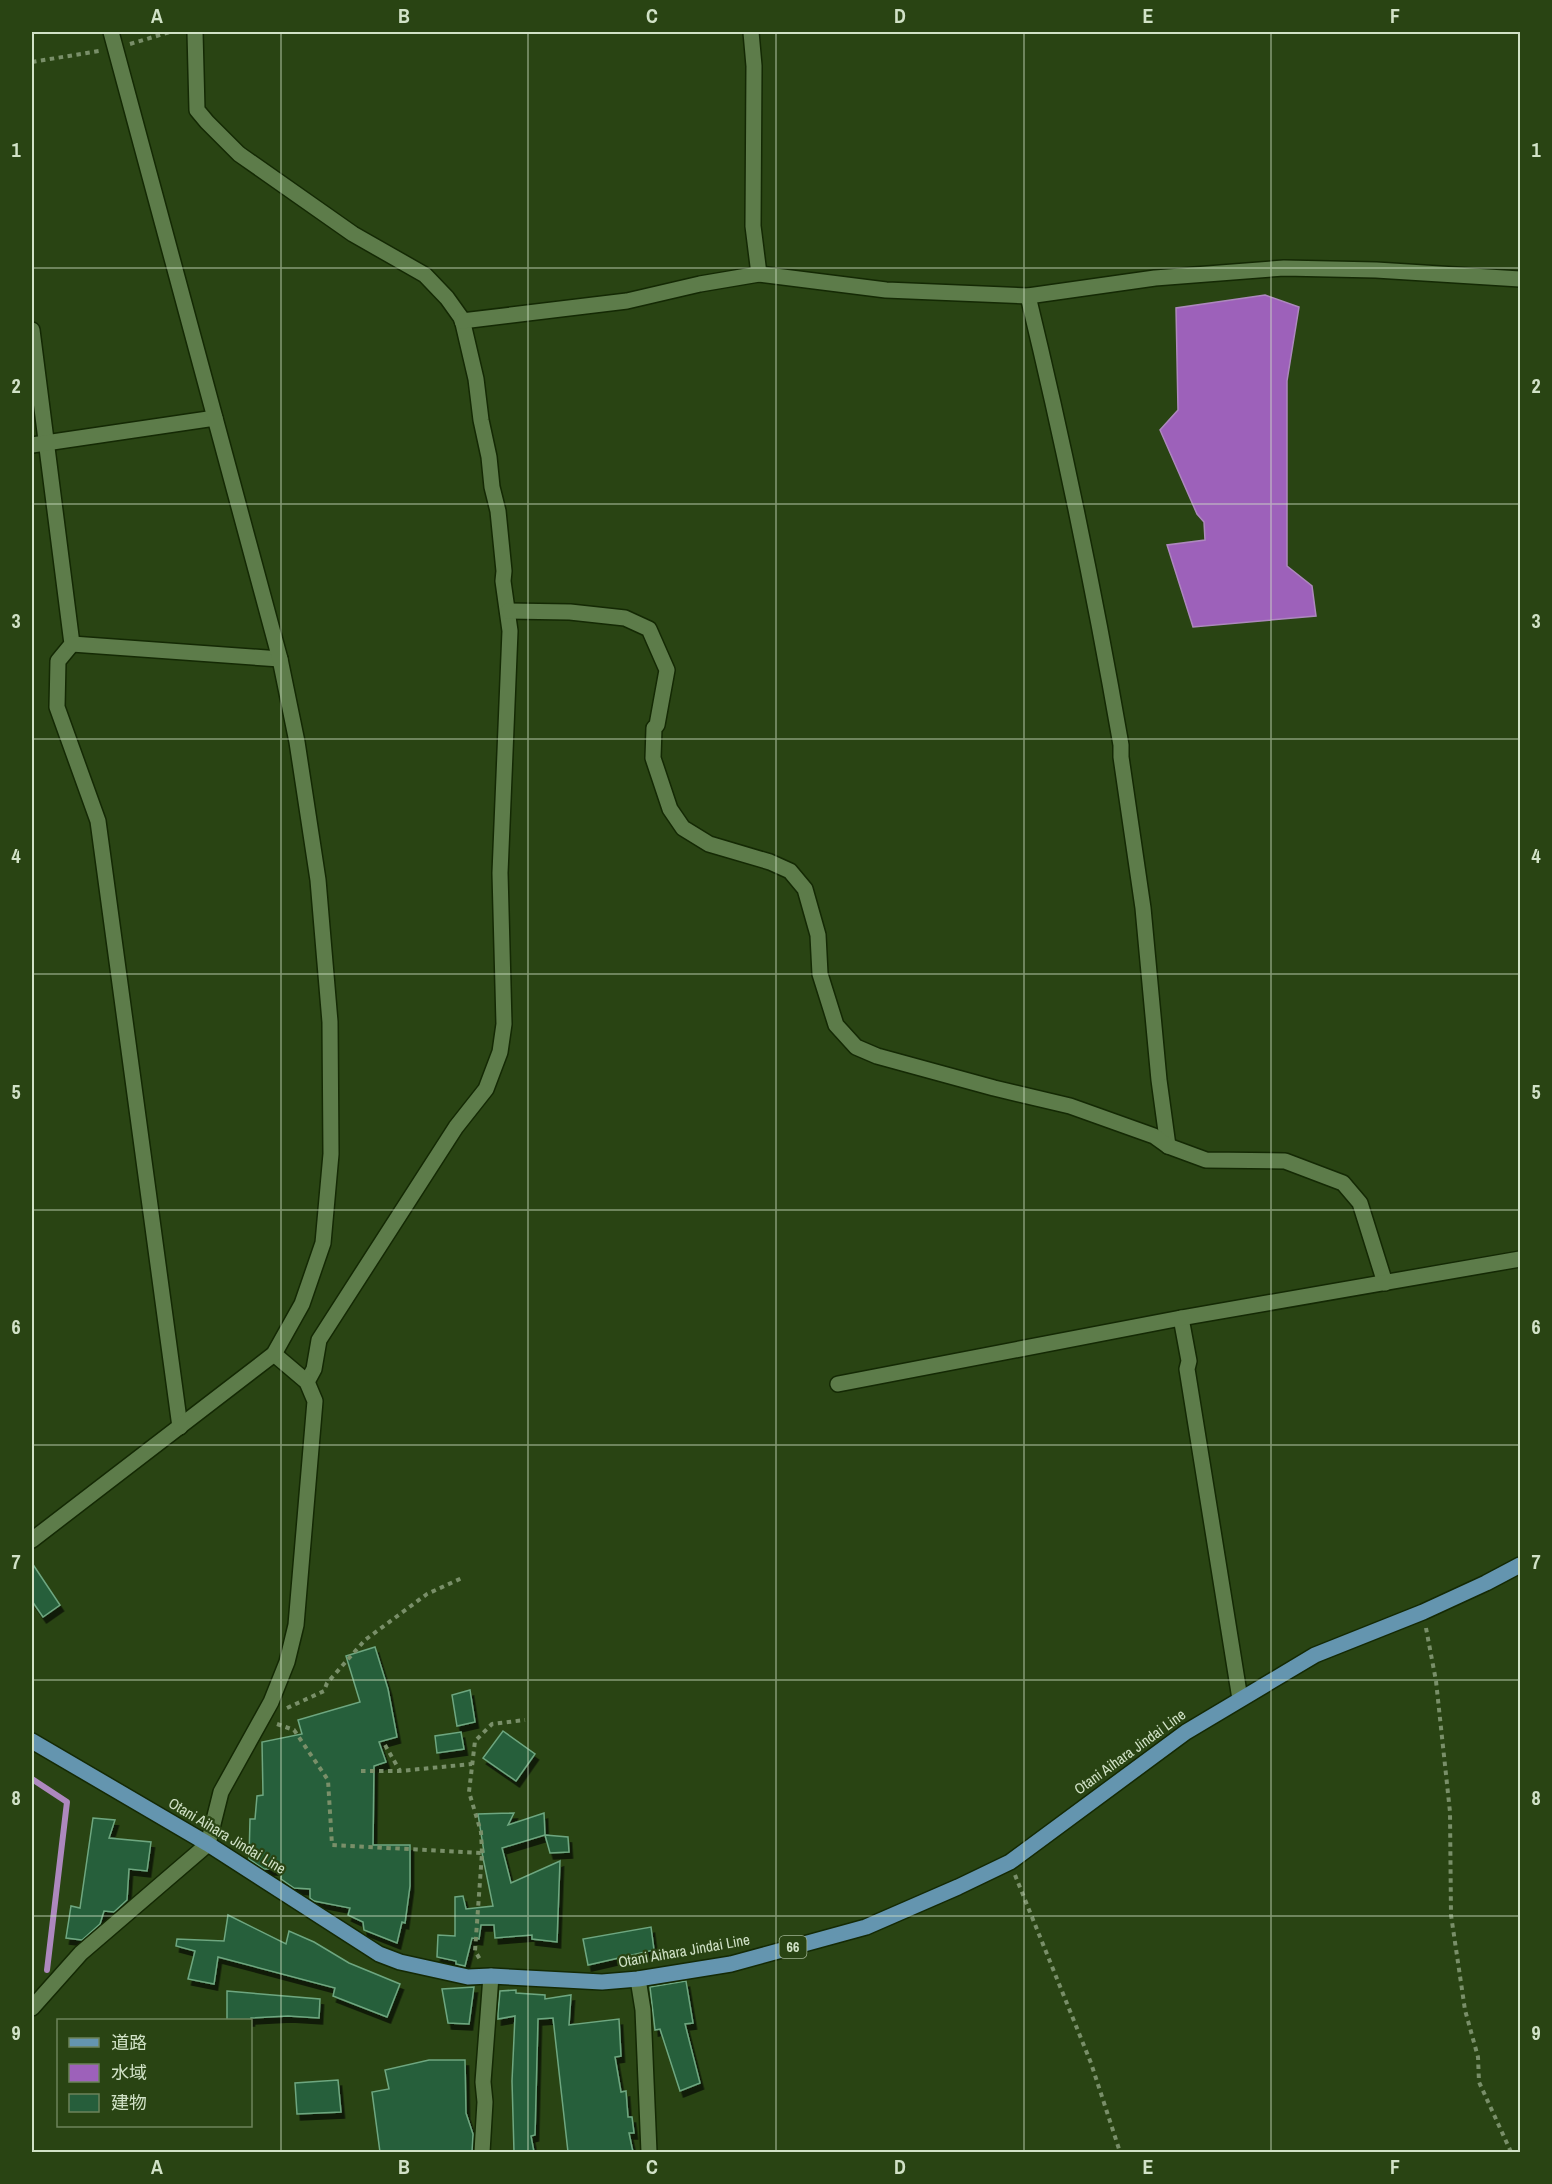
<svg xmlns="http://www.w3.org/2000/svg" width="1552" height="2184" font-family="'Archivo Narrow','Noto Sans JP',sans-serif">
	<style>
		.water { fill: #9d61ba; stroke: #ad88be; stroke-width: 1.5 }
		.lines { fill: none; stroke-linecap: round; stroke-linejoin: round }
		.stream { stroke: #ad88be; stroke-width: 6 }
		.building { fill: #265e3b; stroke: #6ea780; stroke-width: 1.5; filter: url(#shadow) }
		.minor-casing { stroke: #142904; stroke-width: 18 }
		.tertiary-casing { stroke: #142904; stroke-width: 18 }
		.primary-casing { stroke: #142904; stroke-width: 18 }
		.path { stroke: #798f69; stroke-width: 4; stroke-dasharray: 4.5 4.5; stroke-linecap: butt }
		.minor { stroke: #5d7c4a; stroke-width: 15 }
		.tertiary { stroke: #5d7c4a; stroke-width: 15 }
		.primary { stroke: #6495af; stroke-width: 15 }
		.grid { fill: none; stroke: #d1e2c7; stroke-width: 1.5; stroke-opacity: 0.55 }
		.labels { text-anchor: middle; stroke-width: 4.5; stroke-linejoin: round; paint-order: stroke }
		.shield { fill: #294413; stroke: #9fb391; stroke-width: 1.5 }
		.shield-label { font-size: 14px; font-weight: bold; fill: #d1e2c7 }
		.street-label { font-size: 15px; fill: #d1e2c7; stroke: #294413 }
		.neatline { fill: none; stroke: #d1e2c7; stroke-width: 2 }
		.grid-label { font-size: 20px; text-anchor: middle; font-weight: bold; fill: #d1e2c7 }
	</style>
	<defs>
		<filter id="shadow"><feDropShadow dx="3.5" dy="6" stdDeviation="0" flood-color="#0009"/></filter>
	</defs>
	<rect width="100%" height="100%" fill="#294413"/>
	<!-- water -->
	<polygon class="water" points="1265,295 1299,307 1287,381 1287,566 1312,586 1316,616 1193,627 1167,545 1205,540 1204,522 1197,514 1160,430 1178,410 1176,308"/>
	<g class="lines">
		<!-- stream -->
		<polyline class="stream" points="32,1779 67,1802 47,1970"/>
	</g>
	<!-- building -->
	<g class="building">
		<polygon points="32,1563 60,1605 43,1617 32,1601"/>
		<polygon points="375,1647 388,1689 397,1737 379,1742 386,1762 374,1766 373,1845 410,1845 410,1886 405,1923 402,1922 397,1943 364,1930 363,1922 348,1915 350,1908 314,1901 310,1898 310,1889 294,1888 281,1879 282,1869 264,1869 249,1859 250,1819 255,1819 257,1796 263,1795 262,1742 302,1734 298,1720 360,1702 346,1656"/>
		<polygon points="470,1690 475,1722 457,1726 452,1695"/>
		<polygon points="503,1731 535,1754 516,1781 483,1758"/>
		<polygon points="461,1732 464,1749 437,1753 435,1736"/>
		<polygon points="514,1813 508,1825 544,1813 545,1835 502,1848 511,1883 560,1861 557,1942 532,1939 532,1935 495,1938 494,1925 481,1925 479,1939 472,1938 465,1966 456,1964 456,1961 437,1957 438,1935 455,1936 455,1897 463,1896 466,1909 493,1906 482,1853 484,1852 478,1814"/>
		<polygon points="93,1818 115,1820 109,1838 151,1842 147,1871 129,1869 127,1900 114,1912 104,1911 100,1924 82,1940 66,1938 71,1906 80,1908"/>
		<polygon points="545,1835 568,1837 569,1852 550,1853"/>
		<polygon points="228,1915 286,1944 289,1931 314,1942 349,1963 400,1984 387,2017 333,1996 335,1988 218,1957 214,1984 188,1979 195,1951 176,1946 177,1939 224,1941"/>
		<polygon points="651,1927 654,1950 588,1965 583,1939"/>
		<polygon points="686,1981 693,2023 685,2024 700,2083 680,2091 660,2029 655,2030 650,1987"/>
		<polygon points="474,1987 469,2024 448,2023 442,1989"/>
		<polygon points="516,1990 516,1993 545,1995 545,1999 571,1995 569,2025 619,2019 621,2056 615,2057 621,2092 626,2091 628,2117 632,2117 634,2133 629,2133 633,2152 568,2152 553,2018 538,2019 535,2135 531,2136 534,2152 514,2152 512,2081 515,2016 498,2019 498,2013 500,1991"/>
		<polygon points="227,1991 320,1999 319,2018 288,2016 251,2018 251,2020 227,2020"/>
		<polygon points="429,2060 465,2060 466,2113 473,2134 472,2152 380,2152 372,2092 389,2089 385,2070"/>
		<polygon points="338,2080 341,2112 297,2114 295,2083"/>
	</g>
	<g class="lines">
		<!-- minor casing -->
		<g class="minor-casing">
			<g id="minor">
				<polyline points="195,32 197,110 207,122 239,154 353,234 425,275 447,298 462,319 476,379 481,420 489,457 492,487 498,511 504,571 503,581 510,631 500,873 504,1024 500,1052 486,1089 456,1127 319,1340 314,1369 307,1382"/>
				<polyline points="751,32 754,66 753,226 759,274"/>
				<path d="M1028,296C1064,445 1095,595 1121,745V757L1143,908L1159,1080L1168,1146"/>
				<polyline points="462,321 627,301 700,284 759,274 886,290 1028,296 1155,278 1284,268 1376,270 1520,279"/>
				<polyline points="32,330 72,644 58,661 57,707 98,821 180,1427"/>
				<polyline points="32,445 215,418"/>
				<polyline points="508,611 570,612 625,618 649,629 667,670 657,725 654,728 653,758 670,809 683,828 709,844 770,862 790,871 805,889 818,935 820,974 836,1025 856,1047 877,1056 994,1088 1070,1106 1154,1136 1168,1146 1206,1160 1285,1161 1343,1183 1360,1203 1385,1283"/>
				<polyline points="72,644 280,659"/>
				<polyline points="1181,1318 1189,1361 1187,1369 1240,1699"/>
				<polyline points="838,1384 1181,1318 1520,1259"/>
				<polyline points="638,1979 643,2010 649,2152"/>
				<polyline points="32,2008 81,1953 208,1844 221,1792 271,1702 287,1662 296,1625 315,1401 307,1382 274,1354"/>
				<polyline points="482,2152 485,2102 483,2082 491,1976"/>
			</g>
		</g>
		<!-- tertiary casing -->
		<g class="tertiary-casing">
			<polyline id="tertiary" points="32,1540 274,1354 302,1304 323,1243 331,1154 330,1022 318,880 297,742 280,659 111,32"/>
		</g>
		<!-- primary casing -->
		<g class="primary-casing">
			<polyline id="primary" points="32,1741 208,1844 379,1954 400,1962 468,1977 491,1976 602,1982 638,1979 731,1964 866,1927 958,1887 1010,1862 1186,1732 1315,1655 1423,1612 1486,1583 1520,1565"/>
		</g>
		<!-- path -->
		<g class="path">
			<polyline points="130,44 170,32"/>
			<polyline points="32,62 99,51"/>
			<polyline points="1426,1628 1436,1681 1450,1812 1451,1915 1465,2010 1478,2057 1479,2082 1511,2152"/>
			<polyline points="287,1708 324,1691 327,1683 365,1640 427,1594 462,1578"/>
			<polyline points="277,1724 294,1730 328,1780 332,1845 482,1853 475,1951 481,1961"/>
			<polyline points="385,1745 400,1771 472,1764"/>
			<polyline points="361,1771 399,1771"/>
			<polyline points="482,1853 481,1832 469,1792 475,1741 492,1724 525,1720"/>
			<polyline points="1015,1875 1091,2063 1120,2152"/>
		</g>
		<!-- minor -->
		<use href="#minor" class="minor"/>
		<!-- tertiary -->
		<use href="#tertiary" class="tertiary"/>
		<!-- primary -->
		<use href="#primary" class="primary"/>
	</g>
	<!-- grid -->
	<path class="grid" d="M281,32V2152M528,32V2152M776,32V2152M1024,32V2152M1271,32V2152M32,268H1520M32,504H1520M32,739H1520M32,974H1520M32,1210H1520M32,1445H1520M32,1680H1520M32,1916H1520"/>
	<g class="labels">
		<!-- shield labels -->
		<rect class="shield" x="779.5" y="1936" width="27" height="22" rx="4.5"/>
		<g class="shield-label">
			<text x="793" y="1952">66</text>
		</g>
		<!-- street labels -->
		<g class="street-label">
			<text transform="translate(1130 1752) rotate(-36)" y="5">Otani Aihara Jindai Line</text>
			<text transform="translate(227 1836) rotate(31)" y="5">Otani Aihara Jindai Line</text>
			<text transform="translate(684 1951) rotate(-10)" y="5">Otani Aihara Jindai Line</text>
		</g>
	</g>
	<!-- border -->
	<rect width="1552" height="2184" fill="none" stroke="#294413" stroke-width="66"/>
	<!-- legend -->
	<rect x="57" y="2019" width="195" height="108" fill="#294413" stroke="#6c835b" stroke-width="1.5"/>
	<rect x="69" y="2038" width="30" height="9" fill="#6495af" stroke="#6c835b" stroke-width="1.5"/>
	<text x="111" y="2049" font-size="18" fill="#d1e2c7">道路</text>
	<rect x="69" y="2064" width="30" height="18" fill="#9d61ba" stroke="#6c835b" stroke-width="1.5"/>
	<text x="111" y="2079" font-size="18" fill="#d1e2c7">水域</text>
	<rect x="69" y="2094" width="30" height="18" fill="#265e3b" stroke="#6c835b" stroke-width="1.5"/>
	<text x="111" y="2109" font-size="18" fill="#d1e2c7">建物</text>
	<rect x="33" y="33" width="1486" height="2118" class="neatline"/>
	<g class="grid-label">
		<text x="157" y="23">A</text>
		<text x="404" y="23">B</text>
		<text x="652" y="23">C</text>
		<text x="900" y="23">D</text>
		<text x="1148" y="23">E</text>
		<text x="1395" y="23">F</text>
		<text x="16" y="157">1</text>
		<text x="1536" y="157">1</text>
		<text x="16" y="393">2</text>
		<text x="1536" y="393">2</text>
		<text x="16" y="628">3</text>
		<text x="1536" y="628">3</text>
		<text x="16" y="863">4</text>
		<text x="1536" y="863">4</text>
		<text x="16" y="1099">5</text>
		<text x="1536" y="1099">5</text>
		<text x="16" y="1334">6</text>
		<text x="1536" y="1334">6</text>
		<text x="16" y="1569">7</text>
		<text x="1536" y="1569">7</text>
		<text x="16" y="1805">8</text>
		<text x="1536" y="1805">8</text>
		<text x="16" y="2040">9</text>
		<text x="1536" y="2040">9</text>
		<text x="157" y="2174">A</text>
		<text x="404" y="2174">B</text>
		<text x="652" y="2174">C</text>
		<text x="900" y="2174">D</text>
		<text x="1148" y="2174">E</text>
		<text x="1395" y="2174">F</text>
	</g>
</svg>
